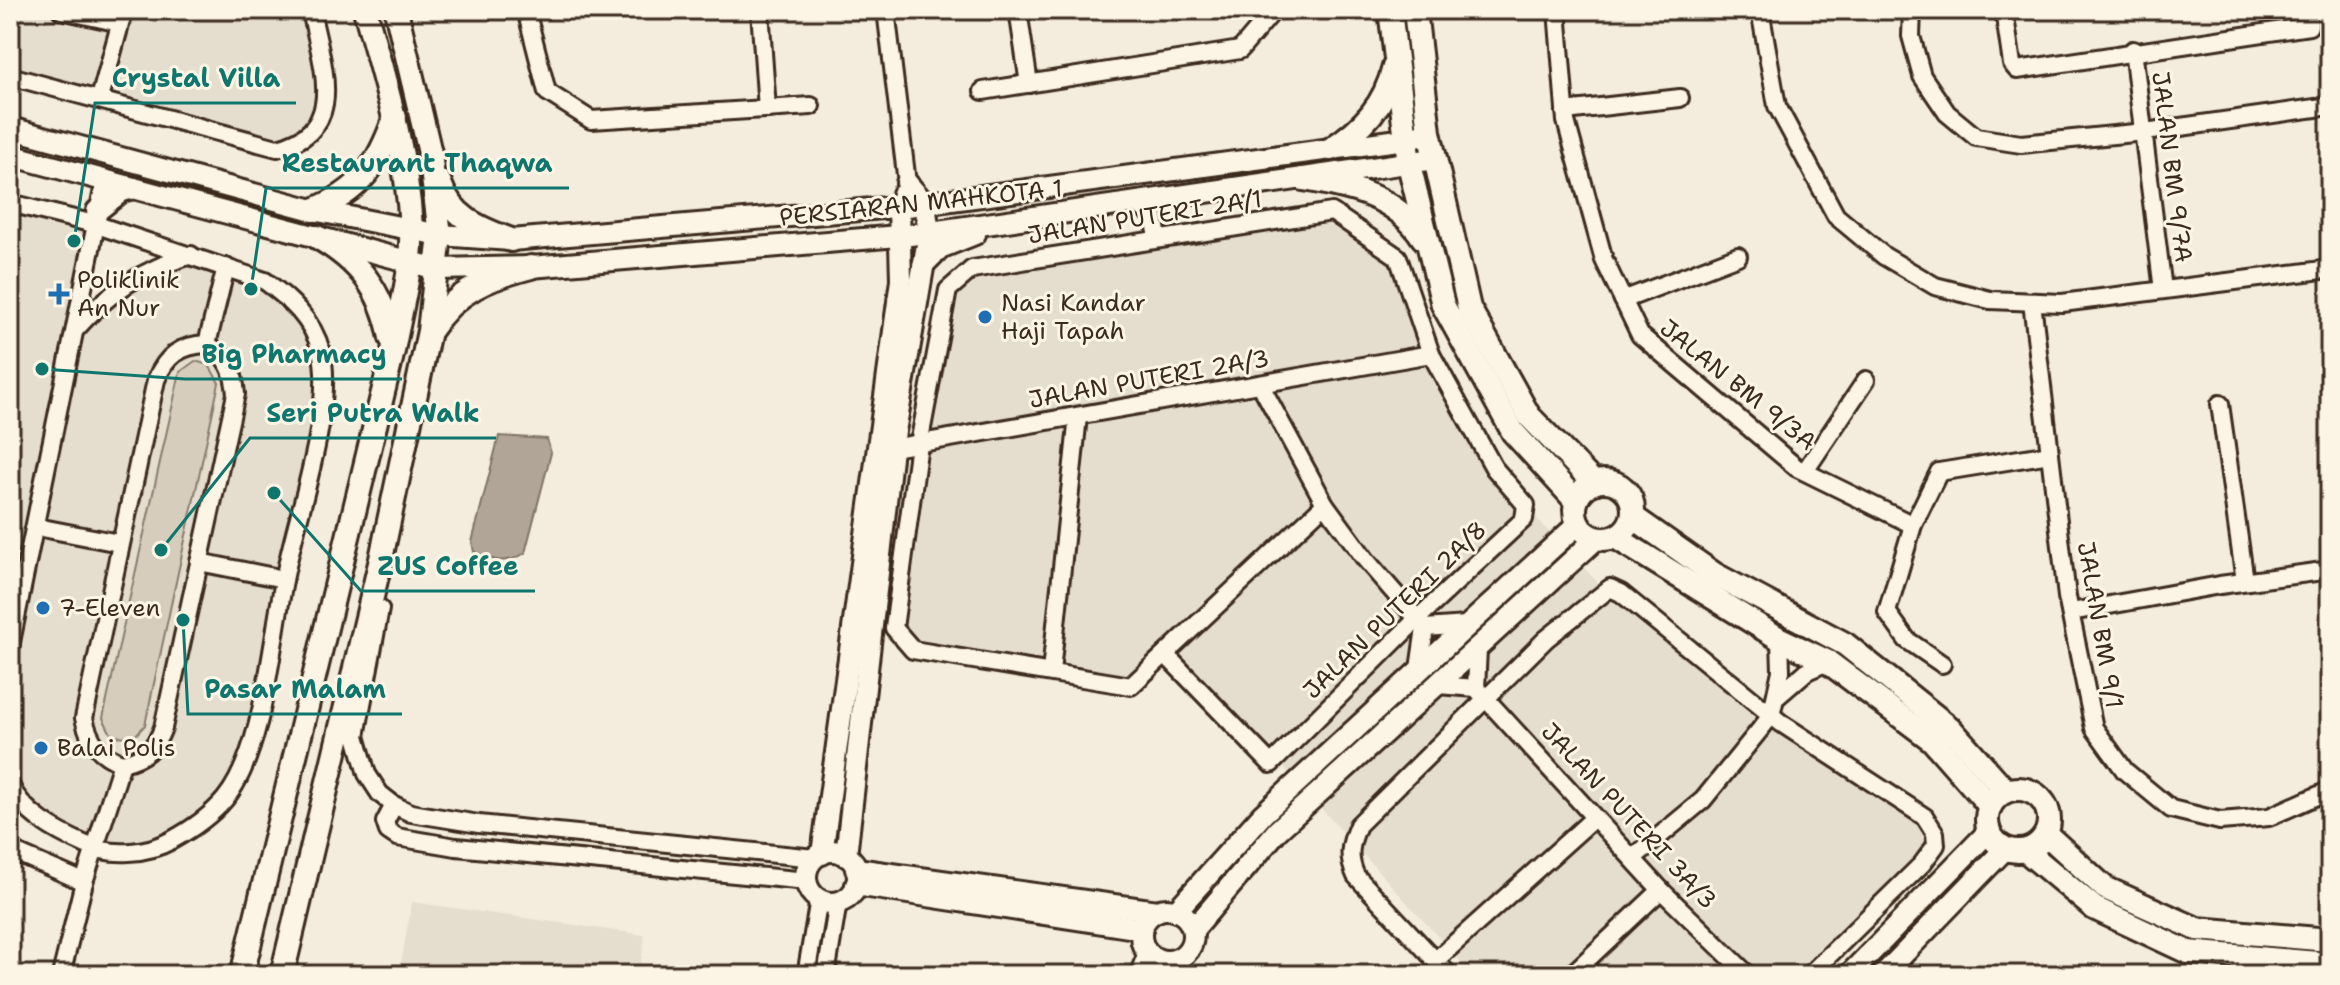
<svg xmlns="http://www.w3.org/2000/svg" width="2340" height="985" font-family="'Shantell Sans',sans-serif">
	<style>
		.built { fill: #e5ddce }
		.green { fill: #d6cdbd; stroke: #887c6e; stroke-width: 2 }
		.water { fill: #b0a596; stroke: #817466; stroke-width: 2 }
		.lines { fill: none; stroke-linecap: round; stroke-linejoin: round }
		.minor-casing { stroke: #3b2a1e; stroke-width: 22 }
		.tertiary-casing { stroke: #3b2a1e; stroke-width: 26 }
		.secondary-casing { stroke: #3b2a1e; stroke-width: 28 }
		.minor { stroke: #fcf5e5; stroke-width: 16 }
		.tertiary { stroke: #fcf5e5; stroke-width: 20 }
		.secondary { stroke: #fcf5e5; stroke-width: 22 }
		.poi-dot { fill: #1f6fb2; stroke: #fcf5e5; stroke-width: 3 }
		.labels { text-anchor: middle; stroke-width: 6; stroke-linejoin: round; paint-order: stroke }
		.street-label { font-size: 24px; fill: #3b2a1e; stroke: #fcf5e5 }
		.poi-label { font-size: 24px; fill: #3b2a1e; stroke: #fcf5e5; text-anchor: start }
		.leader { fill: none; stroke: #0f766e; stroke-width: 3 }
		.callout-dot { fill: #0f766e; stroke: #fcf5e5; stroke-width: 3 }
		.callout-label { font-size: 26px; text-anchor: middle; font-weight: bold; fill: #0f766e; stroke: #fcf5e5; stroke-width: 6; stroke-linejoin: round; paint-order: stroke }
	</style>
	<rect width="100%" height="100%" fill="#f4eddd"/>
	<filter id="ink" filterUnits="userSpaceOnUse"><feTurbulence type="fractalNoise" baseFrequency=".0125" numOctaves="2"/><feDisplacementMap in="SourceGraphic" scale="16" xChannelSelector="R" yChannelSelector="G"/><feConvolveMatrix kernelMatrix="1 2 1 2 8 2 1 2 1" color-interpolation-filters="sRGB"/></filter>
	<g filter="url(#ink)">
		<!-- built -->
		<g class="built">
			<polygon points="10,10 301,10 321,95 312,123 298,135 277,140 10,68"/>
			<polygon points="10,215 88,228 68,333 130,287 192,262 263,285 301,322 315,351 320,383 315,416 239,765 220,796 193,823 159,841 129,848 90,841 64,830 38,810 18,787 10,769 10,674 28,596 10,593"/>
			<polygon points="1331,217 1393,260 1488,468 1610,595 1763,719 1923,824 1931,843 1799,975 1473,975 1267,749 1168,645 1130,679 916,643 901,626 925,449 953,292 975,274"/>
			<polygon points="412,902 645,935 639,975 399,975"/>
		</g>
		<!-- green -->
		<polygon class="green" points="195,361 209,365 219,383 145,725 134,737 112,736 103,718 180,372"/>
		<!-- water -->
		<path class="water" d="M499,436L547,439L551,453L525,553C507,565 493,561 474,552L472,542Z"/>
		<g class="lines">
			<!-- minor casing -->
			<g class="minor-casing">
				<g id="minor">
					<polyline points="61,10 120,23"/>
					<polyline points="526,10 547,92 591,120 811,106"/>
					<polyline points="760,10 767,109"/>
					<polyline points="886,10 907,183"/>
					<polyline points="1018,10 1029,84"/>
					<polyline points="1557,10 1566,121 1604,260 1640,335 1797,468 1913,525"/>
					<polyline points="1760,10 1777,106 1836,216 1884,256 1935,286 1990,300 2062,303 2330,269"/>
					<polyline points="1912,10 1911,36 1922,76 1947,113 1976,137 2021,144 2145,132 2330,106"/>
					<polyline points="2004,10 2012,64 2017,70 2309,26 2310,10"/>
					<polyline points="2133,50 2163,290"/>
					<path d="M10,76L277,148C350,131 321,63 311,10"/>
					<polyline points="983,91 1240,50 1274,10"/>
					<polyline points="100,98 124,10"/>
					<polyline points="1565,111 1680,98"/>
					<path d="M10,203L94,224L265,281C290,299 313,320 321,351C335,405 299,509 287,566C272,631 266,749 225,799C210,817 192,829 172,840C147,854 111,857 84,844C57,832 23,814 10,785"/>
					<polyline points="1135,203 1154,216 1158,238"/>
					<polyline points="1623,300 1738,256"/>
					<polyline points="2032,302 2067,597 2094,728 2125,771 2171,809 2220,821 2269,817 2330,790"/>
					<path d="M75,330C109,292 142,270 191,255"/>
					<path d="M207,344C228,357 234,371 236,394L163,728C155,749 144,758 122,763C99,755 89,741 84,718L156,380C166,356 180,345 207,344Z"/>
					<polyline points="207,344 226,267"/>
					<polyline points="1260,384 1325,504 1366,560 1425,628 1419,669"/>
					<polyline points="2220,404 2245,581"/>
					<polyline points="881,450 1431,354"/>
					<polyline points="1805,471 1866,380"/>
					<polyline points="37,527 119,543"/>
					<polyline points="199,562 284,579"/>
					<polyline points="380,609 356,736 367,774 380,794 394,805 411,813 479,824 815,858"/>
					<polyline points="2071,612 2220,585 2330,570"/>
					<polyline points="1425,628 1467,625"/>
					<polyline points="10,647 105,180"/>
					<polyline points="1165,654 1271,764 1417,619 1524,519 1526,505 1494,468 1431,354 1398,257 1332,212 972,269 948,290 919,444 894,628 913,650 1131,686 1325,504"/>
					<polyline points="1942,664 1907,640 1887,612 1913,525 1939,472 2050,454"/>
					<polyline points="1051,672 1078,416"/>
					<polyline points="1438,685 1476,688 1661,890 1748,975"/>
					<polyline points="1476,688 1478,649"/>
					<polyline points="1778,696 1807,671 1828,662"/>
					<polyline points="394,805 385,822 388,831 397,837 456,847 807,881"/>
					<polyline points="10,850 84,882"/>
					<polyline points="1633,858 1703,800 1771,716 1781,671 1780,639"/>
					<polyline points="1436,960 1594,818"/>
					<polyline points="61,975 84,882 122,763"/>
					<polyline points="806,975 819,899"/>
					<polyline points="826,975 838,902"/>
					<path d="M1449,975L1356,876C1347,857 1350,844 1358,825L1546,639L1610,588L1621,593L1781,723L1925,817L1935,833L1936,845L1922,864L1809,975"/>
					<polyline points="1571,975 1661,890"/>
				</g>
			</g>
			<!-- tertiary casing -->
			<g class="tertiary-casing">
				<g id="tertiary">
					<polyline points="10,128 313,210 440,235 511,240 907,206 1406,139 1429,132"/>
					<polyline points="10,155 437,269 531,267 910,235 1434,159"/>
					<polyline points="97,211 122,191 134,188"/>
					<polyline points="923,265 940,248 975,234"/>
					<circle cx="832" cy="877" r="26"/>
					<polyline points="822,854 901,280 899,207 903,194"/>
					<polyline points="846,856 892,449 929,233 925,204 907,183"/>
					<polyline points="856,869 1157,911"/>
					<polyline points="856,885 1142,929"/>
					<circle cx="1167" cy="935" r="26"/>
					<polyline points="1176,911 1263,814 1578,524"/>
					<polyline points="1193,930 1277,831 1596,539"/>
					<polyline points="1140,975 1149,954"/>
					<polyline points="1849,975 1989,831"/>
					<polyline points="1883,975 2005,849"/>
				</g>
			</g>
			<!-- secondary casing -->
			<g class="secondary-casing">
				<g id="secondary">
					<polyline points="1390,10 1409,164 1443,305 1513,432 1576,501"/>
					<polyline points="1415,10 1429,132 1469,308 1529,416 1594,483"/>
					<path d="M1331,149C1363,128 1385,105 1394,67"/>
					<path d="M1303,179C1350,187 1395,195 1423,238"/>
					<path d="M439,181C451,217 478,228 511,240"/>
					<path d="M313,210C360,192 379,164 395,117"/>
					<path d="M317,237C359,261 382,290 391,338"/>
					<path d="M431,329C456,291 488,278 531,267"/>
					<circle cx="1604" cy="510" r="29"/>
					<polyline points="1633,517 1714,574 1845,644 1950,728 2006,791"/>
					<polyline points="1615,537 1780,639 1828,662 1932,740 1990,806"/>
					<circle cx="2018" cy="820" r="31"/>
					<polyline points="2046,834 2105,888 2197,929 2330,940"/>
					<polyline points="2026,851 2094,908 2188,952 2330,964"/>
					<path d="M242,975L393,351C400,312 413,268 411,228C407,153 385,82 365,10"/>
					<polyline points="282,975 381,559 429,331 440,235 430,153 396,10"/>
				</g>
			</g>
			<!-- minor -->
			<use href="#minor" class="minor"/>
			<!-- tertiary -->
			<use href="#tertiary" class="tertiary"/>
			<!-- secondary -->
			<use href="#secondary" class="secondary"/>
		</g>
	</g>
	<!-- markers -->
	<g class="poi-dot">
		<path d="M55 282h8v8h8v8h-8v8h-8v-8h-8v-8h8z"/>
		<circle cx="985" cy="317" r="8"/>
		<circle cx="43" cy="608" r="8"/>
		<circle cx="41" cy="748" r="8"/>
	</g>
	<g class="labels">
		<!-- street labels -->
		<g class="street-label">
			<text transform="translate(2172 167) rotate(83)" y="8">JALAN BM 9/7A</text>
			<text transform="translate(921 203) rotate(-6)" y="8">PERSIARAN MAHKOTA 1</text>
			<text transform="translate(1145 217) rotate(-9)" y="8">JALAN PUTERI 2A/1</text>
			<text transform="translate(1149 379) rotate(-10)" y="8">JALAN PUTERI 2A/3</text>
			<text transform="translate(1738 385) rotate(39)" y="8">JALAN BM 9/3A</text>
			<text transform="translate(1395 610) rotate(-44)" y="8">JALAN PUTERI 2A/8</text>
			<text transform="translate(2100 625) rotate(80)" y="8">JALAN BM 9/1</text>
			<text transform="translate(1629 816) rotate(47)" y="8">JALAN PUTERI 3A/3</text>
		</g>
		<!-- poi labels -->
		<g class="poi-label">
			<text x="77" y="288">Poliklinik<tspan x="77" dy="28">An Nur</tspan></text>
			<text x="1001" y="311">Nasi Kandar<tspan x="1001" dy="28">Haji Tapah</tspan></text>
			<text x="59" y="616">7-Eleven</text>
			<text x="57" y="756">Balai Polis</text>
		</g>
	</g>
	<!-- callouts -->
	<path class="leader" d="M74 241L95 103H296M251 289L266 188H569M42 369L185 379H402M161 550L250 438H496M274 493L361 591H535M183 620L188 714H402"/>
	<g class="callout-dot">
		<circle cx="74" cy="241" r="8"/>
		<circle cx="251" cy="289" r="8"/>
		<circle cx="42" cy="369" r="8"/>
		<circle cx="161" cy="550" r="8"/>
		<circle cx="274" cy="493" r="8"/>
		<circle cx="183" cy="620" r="8"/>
	</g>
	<g class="callout-label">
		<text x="196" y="87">Crystal Villa</text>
		<text x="417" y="172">Restaurant Thaqwa</text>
		<text x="294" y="363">Big Pharmacy</text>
		<text x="373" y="422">Seri Putra Walk</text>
		<text x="448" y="575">ZUS Coffee</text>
		<text x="295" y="698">Pasar Malam</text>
	</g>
	<!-- margin -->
	<rect width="2340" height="985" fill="none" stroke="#fcf5e5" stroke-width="40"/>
	<rect x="20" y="20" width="2300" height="945" fill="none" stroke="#3b2a1e" stroke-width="3" filter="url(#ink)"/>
</svg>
